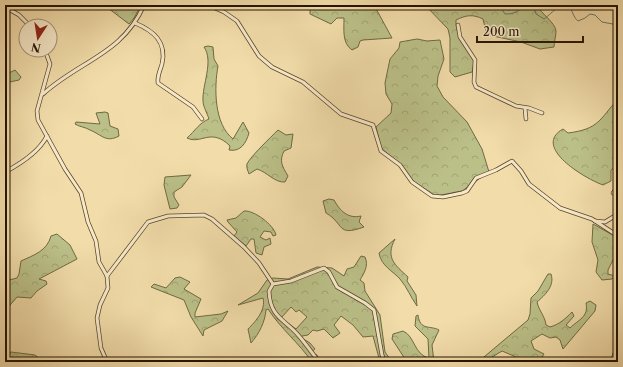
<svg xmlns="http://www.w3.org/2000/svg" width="623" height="367" font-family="'Libre Caslon Text',serif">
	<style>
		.forest { fill: url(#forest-crowns); stroke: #706944; fill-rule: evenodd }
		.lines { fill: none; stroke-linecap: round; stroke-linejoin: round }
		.stream { stroke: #6b7767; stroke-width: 1 }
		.minor-casing { stroke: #58452a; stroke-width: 4.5 }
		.minor { stroke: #f7e9c8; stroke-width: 3 }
	</style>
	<defs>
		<pattern id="forest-crowns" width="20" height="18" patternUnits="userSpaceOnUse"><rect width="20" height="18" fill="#bbc088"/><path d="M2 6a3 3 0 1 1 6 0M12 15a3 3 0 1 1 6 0" fill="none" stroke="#a1a474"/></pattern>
	</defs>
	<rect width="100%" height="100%" fill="#f2ddaa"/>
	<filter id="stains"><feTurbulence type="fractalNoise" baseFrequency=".005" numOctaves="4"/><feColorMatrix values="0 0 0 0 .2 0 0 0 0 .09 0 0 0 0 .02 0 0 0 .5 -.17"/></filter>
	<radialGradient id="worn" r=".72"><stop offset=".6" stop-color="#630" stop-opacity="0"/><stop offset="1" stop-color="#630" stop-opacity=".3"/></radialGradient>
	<!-- forest -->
	<g class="forest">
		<polygon points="104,5 139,5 140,7 134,18 129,24"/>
		<path d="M310,5H374L392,38L363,40L360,41L358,47L352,50C342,43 344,30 344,18H337L331,24L310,14Z"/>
		<path d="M425,5H505L508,10L513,9L517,5H537C541,14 555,22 556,31C556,36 554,42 554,47L540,49L521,42L493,36L486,32L483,19C473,14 466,15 456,20C454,40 481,52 472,72L455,77L450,72V38L448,29Z"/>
		<polygon points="417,39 427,41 440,40 444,59 438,76 437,86 443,97 467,122 482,149 489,172 462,191 436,196 413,181 400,164 381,148 376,127 391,113 392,104 386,94 385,83 390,59 399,48 400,42"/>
		<path d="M208,46L213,47L214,59L218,66C214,88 214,124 233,139L243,122L249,133C246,143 241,152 229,150L230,146C211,127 201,145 187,138C195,131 199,123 209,119C207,113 203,106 203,101C202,85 214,61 204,47Z"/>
		<polygon points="15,70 21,77 19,80 5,83 5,75"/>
		<path d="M618,99V165L611,170V181L603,185C586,179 531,147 563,129L568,133C599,129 599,120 618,99Z"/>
		<path d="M105,112L108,113L110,126L118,129L119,136C106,143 102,135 90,130C85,127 80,127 75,124L76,122L100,124L96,113Z"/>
		<path d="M278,130L286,135L293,134L291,148L284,151C279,161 282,166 288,176L285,182C275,183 267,172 257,169L249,174C248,171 246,167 247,164C250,157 271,137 278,130Z"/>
		<polygon points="191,175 182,187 174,192 174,197 179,205 177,208 170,209 164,185 165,177"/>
		<path d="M329,199L334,200C340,211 348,219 361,216L359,222L364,227C336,237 345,224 326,213L323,201Z"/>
		<path d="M244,211C254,210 274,225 276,235L273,236L271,232L264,231L260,237L266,240L270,238L271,244L264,247L262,255L256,253L254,239H251L246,246L234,236L237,232L228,222L227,220L236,218Z"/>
		<polygon points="593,224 618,238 618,250 608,270 608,274 615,276 612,279 602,280 596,272 598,260 592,242"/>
		<path d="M57,234L70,245L77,259L39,279L46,281L47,284L37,291L31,298L17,297L5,311V281L17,278L19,274L21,261C34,255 47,251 51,236Z"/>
		<path d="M395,239C385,258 395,265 408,277L407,281L416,295L417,306C411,298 407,287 400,279C393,271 381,266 379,253Z"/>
		<path d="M361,256L365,257C369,266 364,273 360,280L364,283L365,291L380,315L385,352L392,362H380L373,336L363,337L353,325L341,316L334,325L340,333L333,338L324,329L317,331L313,330L308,335L302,336V338L310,343L315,349L311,352L317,355L320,362H312C299,343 281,329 268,309L266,310C265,322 259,334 251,343L248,329C256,321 266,310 263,298L238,305L258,293L267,280L273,278L288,279L317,267L332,268L344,276L347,269L354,267ZM291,307L296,312L299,310L307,317L296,329L281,318Z"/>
		<path d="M548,274H551C555,286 545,295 537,302C539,311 545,316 546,325L550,327C560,324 565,319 572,312L574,316L566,325L570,328C578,320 589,317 586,303L590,301L596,305L595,311L563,349L560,340L556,337L550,338L542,334L531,341L534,349L544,354L539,362H518L516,357L502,351L484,362H478L528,320L530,314L531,298L538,291Z"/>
		<polygon points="180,277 190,282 184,289 201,299 195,313 195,317 221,314 228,311 222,321 204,330 203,336 191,317 184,300 151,287 154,284 166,288 175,278"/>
		<path d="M418,315C420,331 430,325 439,330L432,345L434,362H407L392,339L393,334L403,331C415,336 414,355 429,358L428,339L415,326L416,316Z"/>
		<polygon points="11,352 35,355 44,362 12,362 8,357"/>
	</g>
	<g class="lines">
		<!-- stream -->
		<g class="stream">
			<path d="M499,5L505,14C514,14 519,12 524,5"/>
			<path d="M533,5L536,14L544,19C550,15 561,1 569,7C573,11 573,17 578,21L585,18L590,14L595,15L602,22L618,25"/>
		</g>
		<!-- minor casing -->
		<g class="minor-casing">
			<g id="minor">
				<polyline points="208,5 224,12 237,21 259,56 272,67 303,82 341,114 373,125 381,151 400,165 412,182 432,196 443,197 462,193 467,191 476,178 496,170 512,161 521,171 529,184 560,208 592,219 618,236"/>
				<polyline points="5,7 19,15 30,26"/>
				<path d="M135,23C154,31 167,42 162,64C160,71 157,76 158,83L193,107L202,119"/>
				<polyline points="458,25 460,37 475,60 474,82 476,87 516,106 529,108 542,113"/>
				<polyline points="45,50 50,64 37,111 38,120 65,169 81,193 88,222 96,241 99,262 107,276 108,288 100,305 97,318 101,348 107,362"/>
				<path d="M43,94C79,61 123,54 144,5"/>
				<polyline points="525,108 526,119"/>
				<path d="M5,172C20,164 39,152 47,136"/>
				<polyline points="613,193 618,187"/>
				<polyline points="595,221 605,222 618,214"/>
				<polyline points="107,276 148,222 168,216 204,215 212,219 244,247 259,263 273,284"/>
				<path d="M319,362C312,353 306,344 299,336C285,319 270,318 269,291L273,284L291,281L324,268L329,272L337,287L365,303L374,310L382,355L385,362"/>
				<polyline points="612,362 618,344"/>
			</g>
		</g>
		<!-- minor -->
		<use href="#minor" class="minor"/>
	</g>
	<!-- margin -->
	<rect width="623" height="367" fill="none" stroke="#f2ddaa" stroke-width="20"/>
	<rect x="6" y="6" width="611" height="355" fill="none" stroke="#241200" stroke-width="2"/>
	<rect x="10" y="10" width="603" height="347" fill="none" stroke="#241200"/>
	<!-- north arrow -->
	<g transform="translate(38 38) rotate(192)"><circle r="19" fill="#f7e9c8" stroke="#a39378"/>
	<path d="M0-3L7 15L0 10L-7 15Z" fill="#8f2418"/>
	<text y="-6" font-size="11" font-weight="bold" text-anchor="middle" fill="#241200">N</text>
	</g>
	<!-- scale -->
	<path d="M477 36v6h106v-6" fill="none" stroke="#241200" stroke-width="2"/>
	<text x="483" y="36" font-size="12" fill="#241200" stroke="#f7e9c8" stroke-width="3" paint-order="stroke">200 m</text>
	<rect width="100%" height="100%" filter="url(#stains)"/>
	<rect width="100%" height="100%" fill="url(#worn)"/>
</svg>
